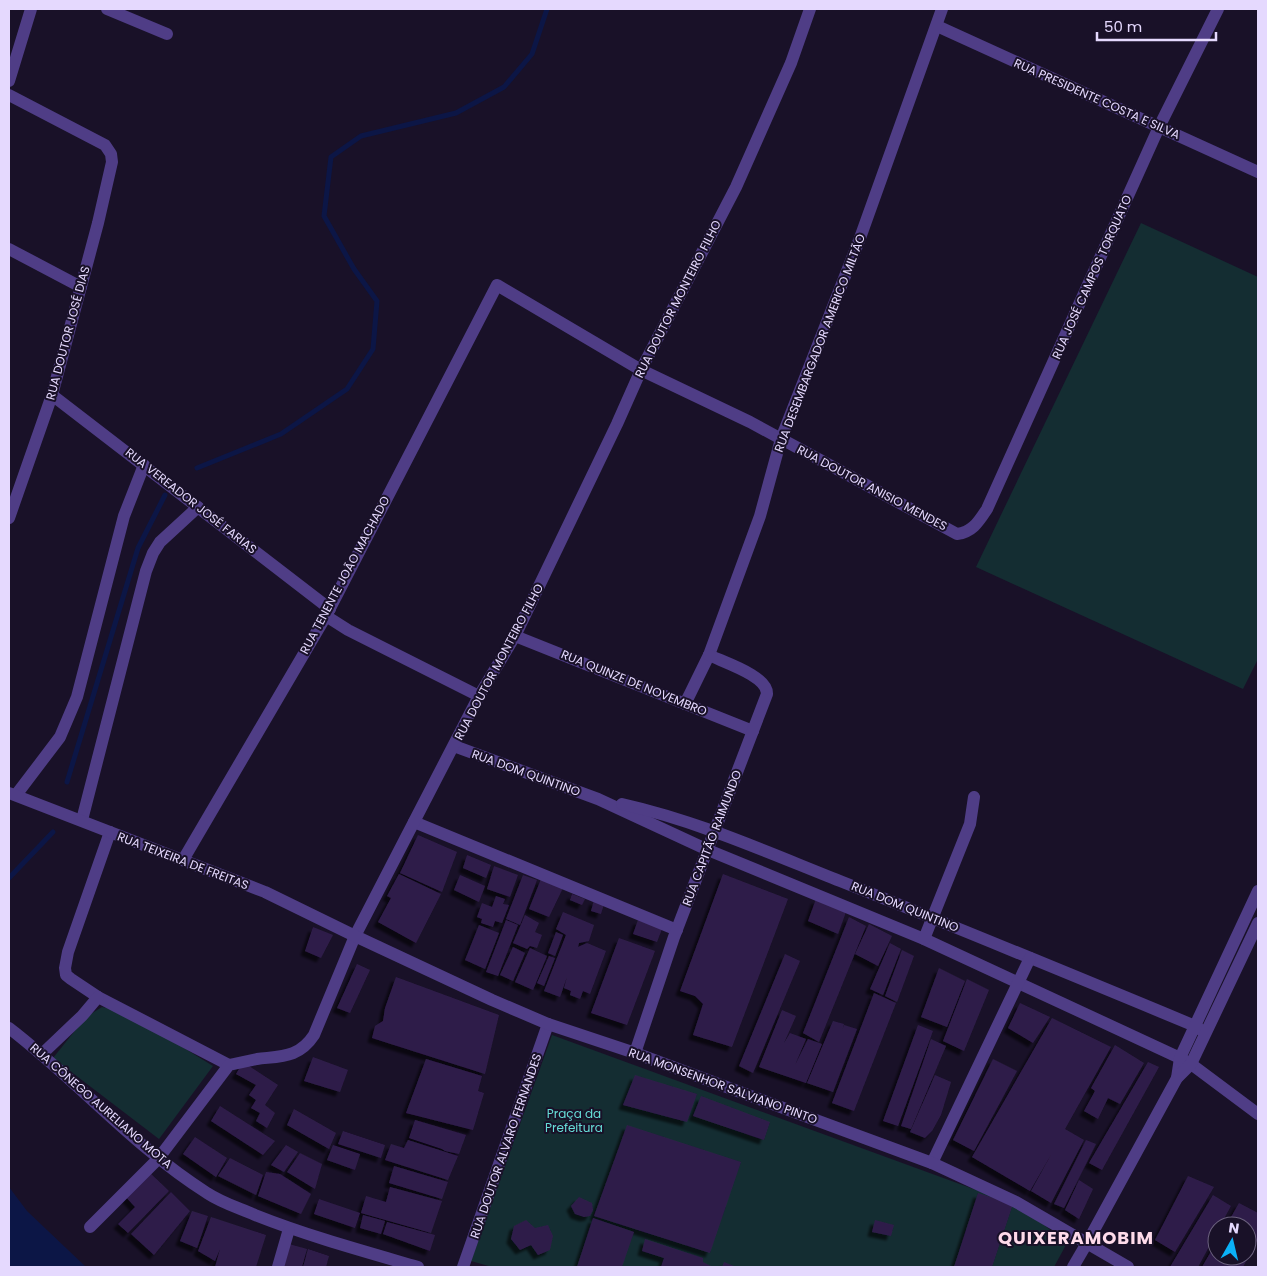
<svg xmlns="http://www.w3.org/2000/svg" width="1267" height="1276" font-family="Poppins,sans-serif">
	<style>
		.green { fill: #142d32 }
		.water { fill: #0c1646 }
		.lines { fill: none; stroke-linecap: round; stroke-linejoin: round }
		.stream { stroke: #0c1646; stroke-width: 5 }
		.building { fill: #2f1d49; filter: url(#shadow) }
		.minor { stroke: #4f3d86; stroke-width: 12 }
		.tertiary { stroke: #4f3d86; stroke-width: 12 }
		.labels { text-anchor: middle; stroke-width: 4; stroke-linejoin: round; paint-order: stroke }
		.street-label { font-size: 12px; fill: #e5d9fe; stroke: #191128 }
		.park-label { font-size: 12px; fill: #66ddd7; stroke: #191128 }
		.district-label { font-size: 18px; font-weight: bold; letter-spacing: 1px; fill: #fedbea; stroke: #191128 }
	</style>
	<defs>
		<filter id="shadow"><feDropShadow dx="-4.5" dy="4.5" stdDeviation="1" flood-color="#0009"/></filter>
	</defs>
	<rect width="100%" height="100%" fill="#191128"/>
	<!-- green -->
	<g class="green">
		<polygon points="1141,223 1258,277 1258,659 1243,689 976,567"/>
		<polygon points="102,1007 126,1012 213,1066 159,1139 53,1058 86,1017"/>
		<polygon points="552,1035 1020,1206 1067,1243 1054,1267 492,1267 471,1261"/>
	</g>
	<!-- water -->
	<polygon class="water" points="9,1187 27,1211 86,1267 9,1267"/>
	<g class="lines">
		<!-- stream -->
		<g class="stream">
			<polyline points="197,468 281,434 347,389 373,349 377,301 354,269 324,216 331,157 361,136 456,113 504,87 532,54 547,9"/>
			<polyline points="67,782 138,548 165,495"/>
			<polyline points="9,878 53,832"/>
		</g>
	</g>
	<!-- building -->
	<g class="building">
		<polygon points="418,835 457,852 442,892 400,873"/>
		<polygon points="467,855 491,865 486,878 463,868"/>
		<polygon points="494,866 518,875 510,897 487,889"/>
		<polygon points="399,874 441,894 416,943 378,922 391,898 387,896"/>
		<polygon points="723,874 788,899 732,1047 693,1035 703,1004 695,996 680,991"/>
		<polygon points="460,875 485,886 479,902 454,890"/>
		<polygon points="523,875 537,880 520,925 506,919"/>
		<polygon points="541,879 563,888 549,917 529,909"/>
		<polygon points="572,894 585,899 582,905 570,900"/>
		<polygon points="496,896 505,899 503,904 509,905 502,923 495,921 493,927 481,923 482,919 477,917 482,903 492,907"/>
		<polygon points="816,899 846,912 838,934 808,921"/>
		<polygon points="594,900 604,904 601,914 591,911"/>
		<polygon points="563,912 594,925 589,941 579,943 578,947 587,943 606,951 590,994 583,991 580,999 570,995 571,991 564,988 567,977 560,997 544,991 566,935 556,929"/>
		<polygon points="525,915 539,923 535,932 542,935 537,948 530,946 527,949 513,943"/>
		<polygon points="849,917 866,926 819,1042 803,1033"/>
		<polygon points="506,920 518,925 498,976 486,972"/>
		<polygon points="638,920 662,929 657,942 633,934"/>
		<polygon points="869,924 892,936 878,966 855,954"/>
		<polygon points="479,925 499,933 485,969 465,960"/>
		<polygon points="313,927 333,935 321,958 305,951"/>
		<polygon points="556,932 563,935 555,956 548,953"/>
		<polygon points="619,938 655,951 627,1025 591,1013"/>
		<polygon points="890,943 901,949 883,995 870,989"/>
		<polygon points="513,947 525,953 513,981 500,975"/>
		<polygon points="530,948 547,956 533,990 515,982"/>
		<polygon points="902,950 914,956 897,1002 885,996"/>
		<polygon points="785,954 800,961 753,1073 739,1066"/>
		<polygon points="549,956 555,958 544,986 537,983"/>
		<polygon points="357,964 370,970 350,1013 337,1008"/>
		<polygon points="939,968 965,981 947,1027 921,1017"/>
		<polygon points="396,977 499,1015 485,1074 372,1038 375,1026 383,1021 385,1008"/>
		<polygon points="967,979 989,990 964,1051 943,1041"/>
		<polygon points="874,993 896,1003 854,1111 832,1103"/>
		<polygon points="1020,1003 1050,1017 1033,1043 1008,1028"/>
		<polygon points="782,1010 796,1016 784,1043 790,1033 806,1039 795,1065 808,1039 822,1044 806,1083 759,1067"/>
		<polygon points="1052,1018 1111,1047 1065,1129 1084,1140 1051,1203 1031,1191 1052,1153 1030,1191 972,1157"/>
		<polygon points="833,1021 844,1024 842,1031 844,1025 857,1029 833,1092 807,1083"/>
		<polygon points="918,1025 933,1031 898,1126 883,1121"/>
		<polygon points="931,1039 946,1046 911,1129 901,1126"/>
		<polygon points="1115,1045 1144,1063 1120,1104 1108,1098 1098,1119 1084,1111 1095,1091 1091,1088"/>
		<polygon points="313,1057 348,1070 340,1092 304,1081"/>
		<polygon points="426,1059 482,1076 478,1091 484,1093 473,1130 406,1113"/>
		<polygon points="993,1059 1017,1071 974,1151 953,1140"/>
		<polygon points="243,1062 278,1085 265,1105 275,1113 267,1128 256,1121 260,1113 251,1108 256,1100 249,1095 256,1085 236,1074"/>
		<polygon points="1148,1062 1159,1067 1102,1170 1089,1163"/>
		<polygon points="635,1075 697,1094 687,1122 623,1105"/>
		<polygon points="935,1075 951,1082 941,1115 932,1131 925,1138 910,1132"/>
		<polygon points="701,1096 770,1122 764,1140 693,1116"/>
		<polygon points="220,1106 275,1141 263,1155 211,1121"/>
		<polygon points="294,1109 336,1133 329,1149 287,1125"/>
		<polygon points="415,1120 466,1135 459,1154 445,1151 442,1149 409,1138"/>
		<polygon points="627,1125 741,1162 710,1253 594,1216"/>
		<polygon points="343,1131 385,1145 381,1158 338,1144"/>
		<polygon points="195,1137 227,1158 216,1177 183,1154"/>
		<polygon points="408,1140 458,1156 448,1180 385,1160 391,1144 404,1148"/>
		<polygon points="1086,1140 1096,1144 1064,1208 1054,1204"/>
		<polygon points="286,1145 298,1152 284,1172 271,1165"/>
		<polygon points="333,1145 360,1154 355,1170 327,1160"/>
		<polygon points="300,1153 322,1164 315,1189 287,1172"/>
		<polygon points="230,1158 263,1175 256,1195 218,1176"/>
		<polygon points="394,1166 448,1182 442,1199 389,1183"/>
		<polygon points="148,1171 169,1191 128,1233 118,1224 135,1207 124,1195"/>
		<polygon points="266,1172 280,1174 311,1194 301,1214 258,1196"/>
		<polygon points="1188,1176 1214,1187 1175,1252 1155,1240"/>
		<polygon points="1079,1180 1093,1189 1079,1219 1065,1210"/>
		<polygon points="390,1187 442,1201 431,1233 361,1213 366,1196 386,1202"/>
		<polygon points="171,1192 190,1211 154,1255 131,1234"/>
		<polygon points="978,1193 1013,1204 992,1267 954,1267"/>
		<polygon points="1213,1195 1231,1206 1220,1226 1217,1226 1217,1232 1198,1267 1170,1267"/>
		<polygon points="579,1197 592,1203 593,1210 590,1216 584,1217 575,1214 571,1206"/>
		<polygon points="319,1199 360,1213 355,1228 314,1214"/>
		<polygon points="1239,1203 1258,1213 1258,1239 1243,1267 1202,1267 1217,1241 1217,1256 1247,1256 1247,1226 1226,1226"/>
		<polygon points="192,1211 208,1216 197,1248 180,1241"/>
		<polygon points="363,1215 385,1221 381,1234 360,1228"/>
		<polygon points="211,1217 266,1235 256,1267 215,1267 220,1249 215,1261 198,1251"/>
		<polygon points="593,1218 634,1232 622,1267 577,1267"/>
		<polygon points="526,1220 535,1228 548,1225 553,1236 550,1250 538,1255 531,1245 520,1250 511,1239 514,1226"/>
		<polygon points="875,1220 894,1225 891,1236 872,1232"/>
		<polygon points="387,1222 435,1235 430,1251 383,1234"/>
		<polygon points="645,1239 703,1258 703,1262 713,1267 661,1267 664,1258 642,1251"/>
		<polygon points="289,1244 307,1249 302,1267 283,1267"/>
		<polygon points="308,1249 329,1256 326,1267 303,1267"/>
		<polygon points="724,1262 734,1266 733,1267 722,1267"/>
	</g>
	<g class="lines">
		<!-- minor -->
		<g class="minor">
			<polyline points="107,9 167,34"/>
			<polyline points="937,26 1258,172"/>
			<polyline points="9,81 31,9"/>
			<polyline points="9,95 105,145 111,154 112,162 98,223 52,395 9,518"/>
			<polyline points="9,249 81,287"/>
			<polyline points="52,395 330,609"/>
			<polyline points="326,616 348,630 479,696"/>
			<polyline points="515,636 753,731"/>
			<polyline points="685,704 709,655 760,516 781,439 860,238 942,9"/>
			<polyline points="454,746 598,799 708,850 924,939 1180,1058 1191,1064 1258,1114"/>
			<polyline points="16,795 60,737 77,697 124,516 144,465"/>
			<path d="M622,804C698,821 769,853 840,881C959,928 1077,977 1195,1026L1204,1032"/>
			<polyline points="82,820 146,571 153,553 160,542 198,507"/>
			<polyline points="414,822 677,930"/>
			<polyline points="110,832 68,952 65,968 66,975 71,979 98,997 229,1065"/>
			<path d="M183,860L326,616L497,285L641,370L750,422L957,534C973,532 979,521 987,509L1159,127L1218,9"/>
			<polyline points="924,939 970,824 974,797"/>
			<path d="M9,1028C77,1080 134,1147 207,1193C222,1203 239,1208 255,1215C308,1236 363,1251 418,1267"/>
			<path d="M635,1053L674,937L767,694C768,676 723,662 709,655"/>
			<polyline points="42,1054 82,1016 98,997"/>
			<polyline points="932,1163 1030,958"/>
			<path d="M90,1227L158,1159L229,1065C238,1063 248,1061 257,1059C281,1056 299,1058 314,1035L355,936L479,696L515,636L617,424L641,370L736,187L791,63L810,9"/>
			<polyline points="278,1267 289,1229"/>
			<polyline points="463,1267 548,1024"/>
			<polyline points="1073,1267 1087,1243"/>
		</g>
		<!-- tertiary -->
		<g class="tertiary">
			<polyline points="9,793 265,892 355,936 492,1000 548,1024 635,1053 932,1163 1016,1202 1128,1267"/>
			<polyline points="1177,1078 1180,1058 1258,891"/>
			<polyline points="1087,1243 1177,1078 1191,1064 1258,923"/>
		</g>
	</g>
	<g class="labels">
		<!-- street labels -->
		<g class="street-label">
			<text transform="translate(1097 99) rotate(24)" y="4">RUA PRESIDENTE COSTA E SILVA</text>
			<text transform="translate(1092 277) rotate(-66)" y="4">RUA JOSÉ CAMPOS TORQUATO</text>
			<text transform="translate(678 299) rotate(-63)" y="4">RUA DOUTOR MONTEIRO FILHO</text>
			<text transform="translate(68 333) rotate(-75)" y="4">RUA DOUTOR JOSÉ DIAS</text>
			<text transform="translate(820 343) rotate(-69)" y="4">RUA DESEMBARGADOR AMERICO MILTÃO</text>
			<text transform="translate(872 488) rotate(28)" y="4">RUA DOUTOR ANISIO MENDES</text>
			<text transform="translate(191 501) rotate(38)" y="4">RUA VEREADOR JOSÉ FARIAS</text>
			<text transform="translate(345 575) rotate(-62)" y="4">RUA TENENTE JOÃO MACHADO</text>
			<text transform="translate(499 662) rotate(-62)" y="4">RUA DOUTOR MONTEIRO FILHO</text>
			<text transform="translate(634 683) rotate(22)" y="4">RUA QUINZE DE NOVEMBRO</text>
			<text transform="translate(526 773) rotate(20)" y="4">RUA DOM QUINTINO</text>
			<text transform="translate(712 838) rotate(-69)" y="4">RUA CAPITÃO RAIMUNDO</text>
			<text transform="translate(183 861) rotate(21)" y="4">RUA TEIXEIRA DE FREITAS</text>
			<text transform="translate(905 907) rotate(22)" y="4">RUA DOM QUINTINO</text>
			<text transform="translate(723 1086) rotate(20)" y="4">RUA MONSENHOR SALVIANO PINTO</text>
			<text transform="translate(101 1106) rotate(41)" y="4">RUA CÔNEGO AURELIANO MOTA</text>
			<text transform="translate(506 1146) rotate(-71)" y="4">RUA DOUTOR ALVARO FERNANDES</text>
		</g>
		<!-- park labels -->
		<g class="park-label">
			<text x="574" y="1118">Praça da<tspan x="574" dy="14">Prefeitura</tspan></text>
		</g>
		<!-- district labels -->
		<g class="district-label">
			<text x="1076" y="1244">QUIXERAMOBIM</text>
		</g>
	</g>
	<!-- border -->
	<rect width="1267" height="1276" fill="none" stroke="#e5d9fe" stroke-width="20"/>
	<!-- north arrow -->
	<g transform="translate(1232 1241) rotate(8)"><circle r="24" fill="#191128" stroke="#6b617e"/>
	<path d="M0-4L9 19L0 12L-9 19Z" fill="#0bb1f8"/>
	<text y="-8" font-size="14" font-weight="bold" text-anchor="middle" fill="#e5d9fe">N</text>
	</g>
	<!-- scale -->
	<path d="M1097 32v8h119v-8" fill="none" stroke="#e5d9fe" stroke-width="2.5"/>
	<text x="1104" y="32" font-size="15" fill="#e5d9fe" stroke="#191128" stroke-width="4" paint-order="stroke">50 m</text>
</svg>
